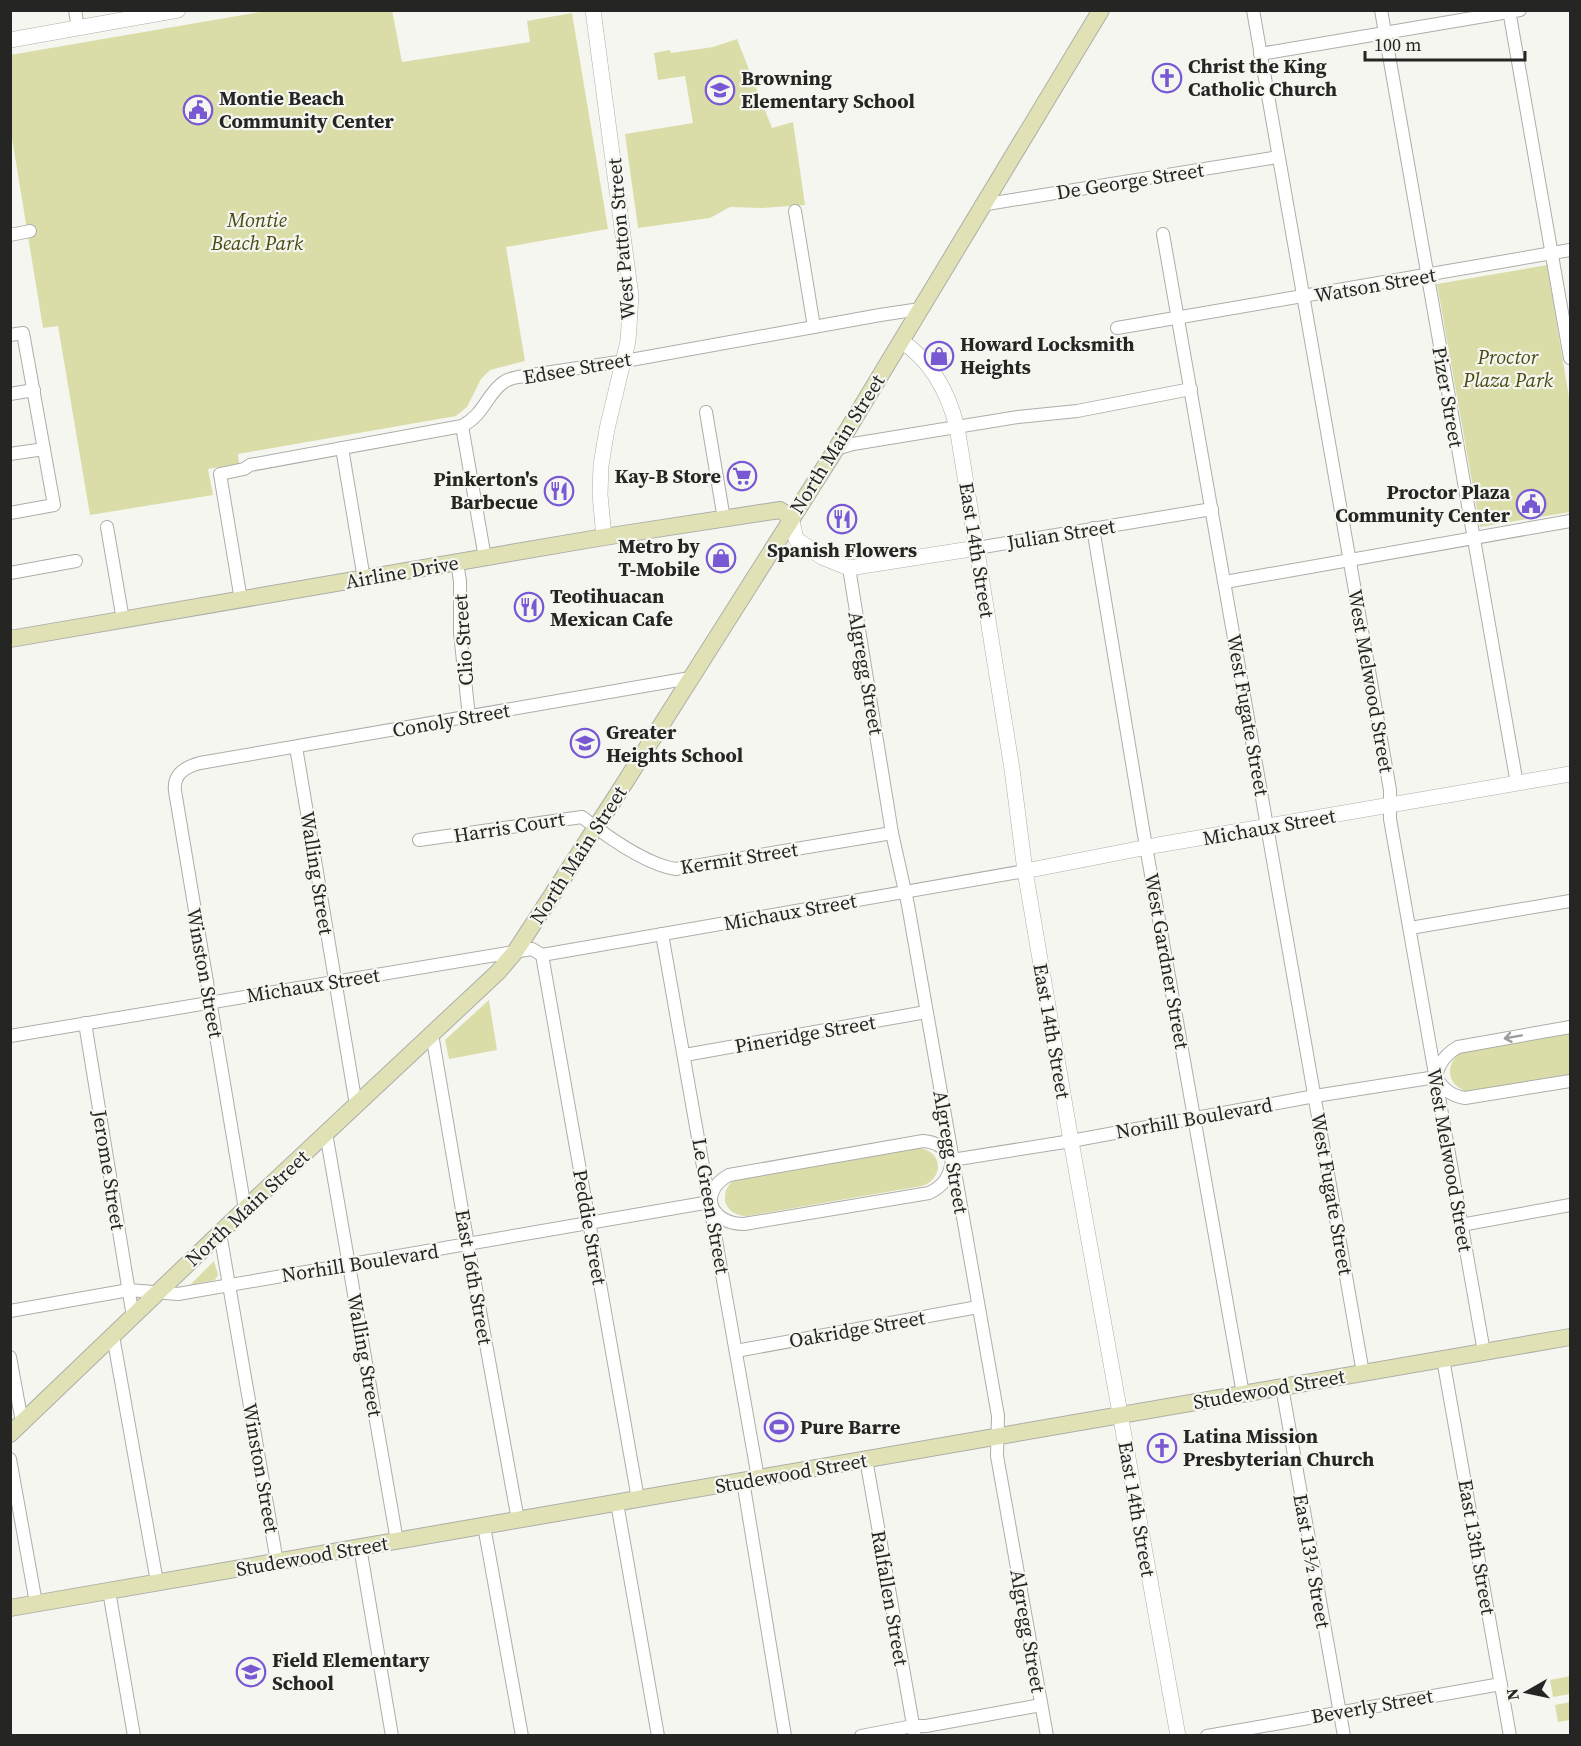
<svg xmlns="http://www.w3.org/2000/svg" width="1581" height="1746" font-family="'Source Serif 4',serif">
	<style>
		.green { fill: #dadda8 }
		.lines { fill: none; stroke-linecap: round; stroke-linejoin: round }
		.minor-casing { stroke: #adaea9; stroke-width: 14 }
		.tertiary-casing { stroke: #adaea9; stroke-width: 16 }
		.secondary-casing { stroke: #adaea9; stroke-width: 18 }
		.minor { stroke: #fff; stroke-width: 12 }
		.tertiary { stroke: #fff; stroke-width: 15 }
		.secondary { stroke: #e0e1b4; stroke-width: 16 }
		.oneway { stroke: #9d9d9c }
		.labels { text-anchor: middle; stroke-width: 4.5; stroke-linejoin: round; paint-order: stroke }
		.poi-label { font-size: 20px; font-weight: bold; fill: #252523; stroke: #f6f6f1; text-anchor: start }
		.street-label { font-size: 20px; fill: #252523; stroke: #f6f6f1 }
		.park-label { font-size: 20px; font-style: italic; fill: #4a4b13; stroke: #f6f6f1 }
	</style>
	<rect width="100%" height="100%" fill="#f6f6f1"/>
	<!-- green -->
	<g class="green">
		<polygon points="392,10 402,62 530,42 527,21 572,13 608,229 506,247 525,361 490,370 481,379 467,407 456,416 238,454 239,464 208,469 213,495 90,515 58,326 43,328 11,132 10,55 266,11"/>
		<polygon points="737,39 772,128 793,122 805,205 761,208 730,207 710,218 638,228 625,134 693,123 685,76 658,80 654,53 670,50 671,53 713,47"/>
		<polygon points="1547,265 1570,403 1570,512 1480,527 1437,284"/>
		<polygon points="489,1000 497,1050 449,1059 445,1040"/>
		<path d="M1570,1032V1075L1470,1092C1446,1088 1443,1062 1464,1050Z"/>
		<path d="M916,1148C942,1148 946,1178 922,1186L747,1216C724,1216 717,1193 735,1179Z"/>
		<polygon points="214,1261 218,1275 215,1280 190,1285"/>
		<polygon points="1570,1676 1570,1694 1553,1697 1550,1680"/>
		<polygon points="1570,1702 1570,1720 1558,1722 1555,1705"/>
	</g>
	<g class="lines">
		<!-- minor casing -->
		<g class="minor-casing">
			<g id="minor">
				<polyline points="75,10 78,28"/>
				<polyline points="1253,10 1390,790 1390,819 1484,1352"/>
				<polyline points="1381,10 1517,784"/>
				<polyline points="1509,10 1570,358"/>
				<polyline points="1260,54 1520,10"/>
				<polyline points="981,205 1278,157"/>
				<polyline points="795,211 814,327"/>
				<polyline points="1163,234 1363,1373"/>
				<polyline points="10,235 30,231"/>
				<polyline points="1117,328 1570,250"/>
				<polyline points="10,335 23,333 54,505 10,513"/>
				<polyline points="10,394 34,390"/>
				<polyline points="706,412 724,519"/>
				<polyline points="462,426 485,558"/>
				<polyline points="342,448 364,579"/>
				<polyline points="836,449 853,444 1018,417 1077,411 1191,389"/>
				<polyline points="10,454 44,449"/>
				<polyline points="107,527 123,620"/>
				<polyline points="1093,528 1144,835 1243,1394"/>
				<polyline points="977,548 1212,509"/>
				<polyline points="457,563 460,581 460,633 469,717"/>
				<polyline points="849,568 892,833 908,905 998,1416 997,1456 1047,1736"/>
				<polyline points="10,573 76,561"/>
				<polyline points="1225,582 1570,521"/>
				<path d="M241,600L220,474L244,469L250,465L462,426C485,414 487,393 504,382C508,379 514,378 518,377L625,361L880,315L920,309"/>
				<polyline points="296,747 356,1105"/>
				<path d="M419,840L582,817C605,835 647,865 676,869L892,833"/>
				<polyline points="1410,928 1570,901"/>
				<polyline points="662,934 758,1478"/>
				<polyline points="542,955 638,1499"/>
				<polyline points="85,1023 133,1317"/>
				<polyline points="432,1034 468,1245 518,1520"/>
				<polyline points="10,1036 532,949 542,955 1025,871"/>
				<polyline points="685,1055 926,1012"/>
				<path d="M1436,1075C1440,1062 1446,1054 1458,1047L1570,1027"/>
				<path d="M1436,1078C1444,1089 1451,1096 1465,1098L1570,1081"/>
				<polyline points="326,1133 397,1541"/>
				<path d="M923,1141C937,1142 945,1148 952,1160C950,1176 944,1186 929,1193L744,1224C711,1224 697,1193 729,1175Z"/>
				<polyline points="952,1160 1071,1141 1315,1096 1436,1077"/>
				<path d="M245,1209L175,791C173,774 185,767 200,763L690,678"/>
				<polyline points="1461,1225 1570,1205"/>
				<polyline points="220,1233 277,1562"/>
				<polyline points="10,1311 129,1290 178,1294 710,1202"/>
				<polyline points="113,1336 157,1582"/>
				<polyline points="736,1351 978,1307"/>
				<polyline points="10,1357 22,1422"/>
				<polyline points="1443,1359 1510,1736"/>
				<polyline points="1282,1387 1344,1736"/>
				<polyline points="10,1459 36,1603"/>
				<polyline points="866,1459 915,1736"/>
				<polyline points="743,1481 785,1736"/>
				<polyline points="617,1503 658,1736"/>
				<polyline points="484,1526 522,1736"/>
				<polyline points="360,1547 392,1736"/>
				<polyline points="109,1591 134,1736"/>
				<polyline points="861,1736 913,1726 926,1726 1041,1705"/>
				<polyline points="1207,1736 1501,1684"/>
			</g>
		</g>
		<!-- tertiary casing -->
		<g class="tertiary-casing">
			<g id="tertiary">
				<polyline points="593,10 631,296 628,341 607,429 601,465 600,495 604,537"/>
				<polyline points="10,40 178,10"/>
				<path d="M901,341C932,361 948,392 957,427L1012,769L1025,871L1071,1141L1178,1736"/>
				<polyline points="791,517 796,539 822,557 849,568 977,548"/>
				<polyline points="1025,871 1158,845 1570,774"/>
			</g>
		</g>
		<!-- secondary casing -->
		<g class="secondary-casing">
			<g id="secondary">
				<polyline points="10,639 604,537 780,510 791,517"/>
				<polyline points="10,1434 245,1209 498,972 515,952 617,795 836,449 1101,10"/>
				<polyline points="10,1608 1570,1337"/>
			</g>
		</g>
		<!-- minor -->
		<use href="#minor" class="minor"/>
		<!-- tertiary -->
		<use href="#tertiary" class="tertiary"/>
		<!-- secondary -->
		<use href="#secondary" class="secondary"/>
	</g>
	<!-- one-way arrows -->
	<defs><path id="oneway-shaft" d="M-6 0H5M1.5-3L5.5 0L1.5 3" fill="none" stroke-width="1.6" stroke-linecap="round" stroke-linejoin="round" transform="scale(1.5)"/></defs>
	<use class="oneway" href="#oneway-shaft" transform="translate(1513 1037) rotate(170)"/>
	<!-- icons -->
	<defs>
		<g id="church-ring" transform="scale(1.5)"><circle r="9.5" fill="#f6f6f1" stroke="#7859d3" stroke-width="1.5"/><path d="M-1.2-6h2.4v3.5h3.3v2.4h-3.3V6h-2.4V-.1h-3.3v-2.4h3.3Z" fill="#7859d3"/></g>
		<g id="school-ring" transform="scale(1.5)"><circle r="9.5" fill="#f6f6f1" stroke="#7859d3" stroke-width="1.5"/><path d="M0-5L7-2L0 1L-7-2ZM-4 1L0 2.5L4 1V4Q0 6-4 4Z" fill="#7859d3"/></g>
		<g id="civic-ring" transform="scale(1.5)"><circle r="9.5" fill="#f6f6f1" stroke="#7859d3" stroke-width="1.5"/><path d="M-.6-6.5H3V-4.5H.6V-3L4-1V1h2V6H-6V1h2V-1L-.6-3ZM-1.2 2.5V6h2.4V2.5Z" fill="#7859d3"/></g>
		<g id="shop-ring" transform="scale(1.5)"><circle r="9.5" fill="#f6f6f1" stroke="#7859d3" stroke-width="1.5"/><path d="M-5-2.5h2.3a2.7 3.5 0 0 1 5.4 0H5L5.5 6h-11ZM-1.5-2.5h3a1.5 2.3 0 0 0-3 0Z" fill="#7859d3"/></g>
		<g id="supermarket-ring" transform="scale(1.5)"><circle r="9.5" fill="#f6f6f1" stroke="#7859d3" stroke-width="1.5"/><path d="M-6-5.5h2.5l.6 2H6L4.5 2H-2.5L-4.4-4H-6ZM-1.5 3.2a1.3 1.3 0 1 0 .1 0ZM3 3.2a1.3 1.3 0 1 0 .1 0Z" fill="#7859d3"/></g>
		<g id="restaurant-ring" transform="scale(1.5)"><circle r="9.5" fill="#f6f6f1" stroke="#7859d3" stroke-width="1.5"/><path d="M-5-6h1v4h1v-4h1v4h1v-4h1v5L-1.5 .5V6h-2V.5L-5-1ZM5-6V6H3V1.5H1.5Q1.5-4 5-6Z" fill="#7859d3"/></g>
		<g id="stadium-ring" transform="scale(1.5)"><circle r="9.5" fill="#f6f6f1" stroke="#7859d3" stroke-width="1.5"/><path d="M0-5a6.5 5 0 1 0 0 10a6.5 5 0 1 0 0-10ZM-3.5-1.8h7v3.6h-7Z" fill="#7859d3"/></g>
	</defs>
	<g fill-rule="evenodd">
		<use href="#church-ring" x="1167" y="78"/>
		<use href="#school-ring" x="720" y="90"/>
		<use href="#civic-ring" x="198" y="110"/>
		<use href="#shop-ring" x="939" y="356"/>
		<use href="#supermarket-ring" x="742" y="476"/>
		<use href="#restaurant-ring" x="559" y="491"/>
		<use href="#civic-ring" x="1531" y="504"/>
		<use href="#restaurant-ring" x="842" y="519"/>
		<use href="#shop-ring" x="721" y="558"/>
		<use href="#restaurant-ring" x="529" y="607"/>
		<use href="#school-ring" x="585" y="743"/>
		<use href="#stadium-ring" x="779" y="1427"/>
		<use href="#church-ring" x="1162" y="1448"/>
		<use href="#school-ring" x="251" y="1672"/>
	</g>
	<g class="labels">
		<!-- poi labels -->
		<g class="poi-label">
			<text x="1188" y="73">Christ the King<tspan x="1188" dy="23">Catholic Church</tspan></text>
			<text x="741" y="85">Browning<tspan x="741" dy="23">Elementary School</tspan></text>
			<text x="219" y="105">Montie Beach<tspan x="219" dy="23">Community Center</tspan></text>
			<text x="960" y="351">Howard Locksmith<tspan x="960" dy="23">Heights</tspan></text>
			<text x="721" y="483" text-anchor="end">Kay-B Store</text>
			<text x="538" y="486" text-anchor="end">Pinkerton's<tspan x="538" dy="23">Barbecue</tspan></text>
			<text x="1510" y="499" text-anchor="end">Proctor Plaza<tspan x="1510" dy="23">Community Center</tspan></text>
			<text x="700" y="553" text-anchor="end">Metro by<tspan x="700" dy="23">T-Mobile</tspan></text>
			<text x="842" y="557" text-anchor="middle">Spanish Flowers</text>
			<text x="550" y="603">Teotihuacan<tspan x="550" dy="23">Mexican Cafe</tspan></text>
			<text x="606" y="739">Greater<tspan x="606" dy="23">Heights School</tspan></text>
			<text x="800" y="1434">Pure Barre</text>
			<text x="1183" y="1443">Latina Mission<tspan x="1183" dy="23">Presbyterian Church</tspan></text>
			<text x="272" y="1667">Field Elementary<tspan x="272" dy="23">School</tspan></text>
		</g>
		<!-- street labels -->
		<g class="street-label">
			<text transform="translate(1130 181) rotate(-9)" y="7">De George Street</text>
			<text transform="translate(621 239) rotate(-95)" y="7">West Patton Street</text>
			<text transform="translate(1375 285) rotate(-10)" y="7">Watson Street</text>
			<text transform="translate(577 368) rotate(-10)" y="7">Edsee Street</text>
			<text transform="translate(1448 397) rotate(80)" y="7">Pizer Street</text>
			<text transform="translate(837 444) rotate(-58)" y="7">North Main Street</text>
			<text transform="translate(1061 534) rotate(-9)" y="7">Julian Street</text>
			<text transform="translate(977 550) rotate(81)" y="7">East 14th Street</text>
			<text transform="translate(402 572) rotate(-10)" y="7">Airline Drive</text>
			<text transform="translate(463 640) rotate(-94)" y="7">Clio Street</text>
			<text transform="translate(866 673) rotate(80)" y="7">Algregg Street</text>
			<text transform="translate(1371 681) rotate(80)" y="7">West Melwood Street</text>
			<text transform="translate(1248 715) rotate(80)" y="7">West Fugate Street</text>
			<text transform="translate(451 720) rotate(-10)" y="7">Conoly Street</text>
			<text transform="translate(509 827) rotate(-9)" y="7">Harris Court</text>
			<text transform="translate(1269 827) rotate(-10)" y="7">Michaux Street</text>
			<text transform="translate(578 855) rotate(-57)" y="7">North Main Street</text>
			<text transform="translate(739 858) rotate(-9)" y="7">Kermit Street</text>
			<text transform="translate(317 873) rotate(81)" y="7">Walling Street</text>
			<text transform="translate(790 912) rotate(-10)" y="7">Michaux Street</text>
			<text transform="translate(1167 961) rotate(80)" y="7">West Gardner Street</text>
			<text transform="translate(205 973) rotate(80)" y="7">Winston Street</text>
			<text transform="translate(313 985) rotate(-9)" y="7">Michaux Street</text>
			<text transform="translate(1052 1031) rotate(80)" y="7">East 14th Street</text>
			<text transform="translate(805 1034) rotate(-10)" y="7">Pineridge Street</text>
			<text transform="translate(1194 1118) rotate(-10)" y="7">Norhill Boulevard</text>
			<text transform="translate(951 1152) rotate(80)" y="7">Algregg Street</text>
			<text transform="translate(1450 1160) rotate(80)" y="7">West Melwood Street</text>
			<text transform="translate(109 1170) rotate(81)" y="7">Jerome Street</text>
			<text transform="translate(1332 1194) rotate(80)" y="7">West Fugate Street</text>
			<text transform="translate(711 1206) rotate(80)" y="7">Le Green Street</text>
			<text transform="translate(247 1208) rotate(-43)" y="7">North Main Street</text>
			<text transform="translate(590 1227) rotate(80)" y="7">Peddie Street</text>
			<text transform="translate(360 1263) rotate(-9)" y="7">Norhill Boulevard</text>
			<text transform="translate(474 1277) rotate(80)" y="7">East 16th Street</text>
			<text transform="translate(857 1329) rotate(-10)" y="7">Oakridge Street</text>
			<text transform="translate(365 1355) rotate(80)" y="7">Walling Street</text>
			<text transform="translate(1269 1389) rotate(-10)" y="7">Studewood Street</text>
			<text transform="translate(261 1468) rotate(80)" y="7">Winston Street</text>
			<text transform="translate(791 1473) rotate(-10)" y="7">Studewood Street</text>
			<text transform="translate(1137 1509) rotate(80)" y="7">East 14th Street</text>
			<text transform="translate(1477 1547) rotate(80)" y="7">East 13th Street</text>
			<text transform="translate(312 1556) rotate(-10)" y="7">Studewood Street</text>
			<text transform="translate(1312 1561) rotate(80)" y="7">East 13½ Street</text>
			<text transform="translate(890 1598) rotate(80)" y="7">Ralfallen Street</text>
			<text transform="translate(1028 1631) rotate(80)" y="7">Algregg Street</text>
			<text transform="translate(1372 1706) rotate(-10)" y="7">Beverly Street</text>
		</g>
		<!-- park labels -->
		<g class="park-label">
			<text x="257" y="227">Montie<tspan x="257" dy="23">Beach Park</tspan></text>
			<text x="1508" y="364">Proctor<tspan x="1508" dy="23">Plaza Park</tspan></text>
		</g>
	</g>
	<!-- border -->
	<rect width="1581" height="1746" fill="none" stroke="#252523" stroke-width="24"/>
	<!-- north arrow -->
	<g transform="translate(1527 1692) rotate(261)" stroke="#f6f6f1" stroke-width="4.5" paint-order="stroke">
	<path d="M0-4.5L10 22L0 15L-10 22Z" fill="#252523"/>
	<text y="-9" font-size="16" font-weight="bold" text-anchor="middle" fill="#252523">N</text>
	</g>
	<!-- scale -->
	<path d="M1365 51v9h160v-9" fill="none" stroke="#252523" stroke-width="3"/>
	<text x="1374" y="51" font-size="18" fill="#252523" stroke="#f6f6f1" stroke-width="4.5" paint-order="stroke">100 m</text>
</svg>
